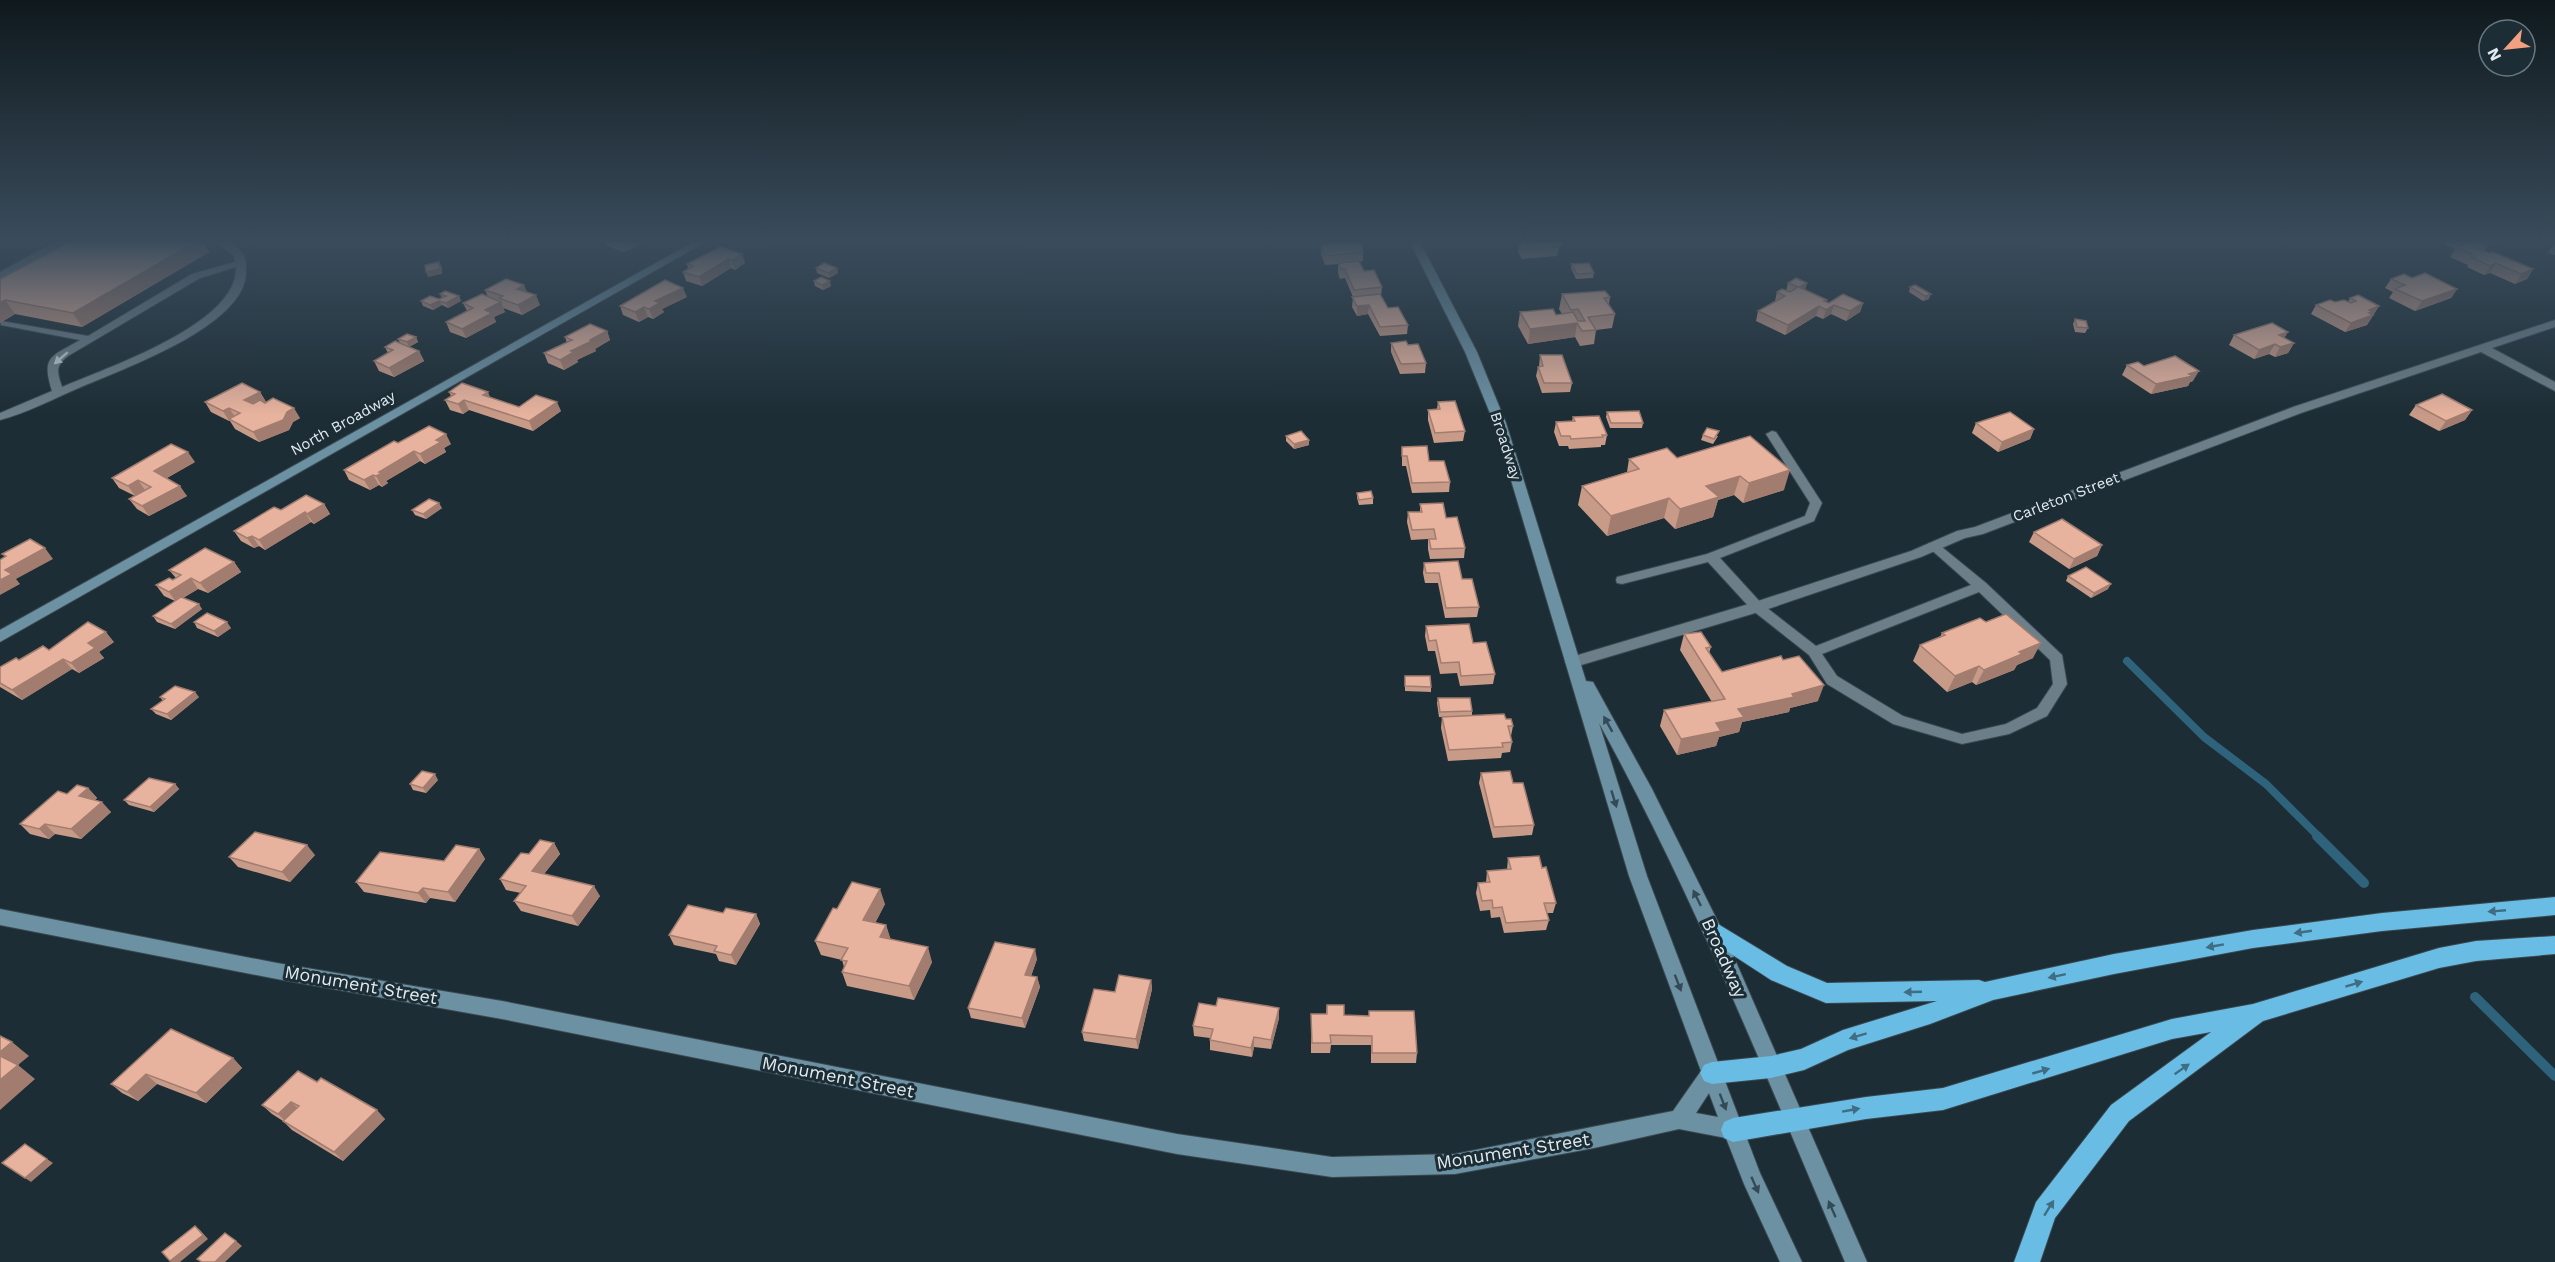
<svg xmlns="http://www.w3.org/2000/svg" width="2555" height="1262" font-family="'Work Sans',sans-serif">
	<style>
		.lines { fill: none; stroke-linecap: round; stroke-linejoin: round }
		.stream-far1 { stroke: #2e637b; stroke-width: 8 }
		.stream { stroke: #2e637b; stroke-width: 10 }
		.lane-casing { stroke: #3a484f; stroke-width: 2 }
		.street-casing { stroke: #3a484f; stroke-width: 2 }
		.secondary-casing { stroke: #3a484f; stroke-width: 2 }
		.highway-casing { stroke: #3a484f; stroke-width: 2 }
		.lane { fill: #6c7e88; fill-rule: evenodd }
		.street { fill: #6c7e88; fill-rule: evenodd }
		.secondary { fill: #6b91a3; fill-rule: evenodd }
		.highway { fill: #69bce3; fill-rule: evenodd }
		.wall { fill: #c89a88 }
		.shaded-wall { fill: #a27d6f }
		.building { fill: #e8b39e; stroke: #a27d6f; stroke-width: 1.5 }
		.oneway { fill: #c3d0d6 }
		.oneway2 { fill: #344b56 }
		.oneway3 { fill: #3f6d83 }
		.labels { text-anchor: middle; stroke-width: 6; stroke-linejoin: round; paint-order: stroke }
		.street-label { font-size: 15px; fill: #e0ebf0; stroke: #1c2d35 }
		.near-street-label { font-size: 18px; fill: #e0ebf0; stroke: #1c2d35 }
	</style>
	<rect width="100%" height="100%" fill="#1c2d35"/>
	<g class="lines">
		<!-- stream-far1 -->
		<polyline class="stream-far1" points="2127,661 2204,737 2266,784 2319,837"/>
		<!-- stream -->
		<g class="stream">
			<polyline points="2317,836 2364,883"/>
			<polyline points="2475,997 2555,1076"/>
		</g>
		<!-- lane casing -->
		<g class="lane-casing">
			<g id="lane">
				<polygon points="59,240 71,240 0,279 0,272"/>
				<path d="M214,240C225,239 235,244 242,253C246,257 246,265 246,270C249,325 122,369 81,387C55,398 27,413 0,420V413L52,391C41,356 51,357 80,340L1,325V321L88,336L192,274L235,262L234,256ZM236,267C239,324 105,368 62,387C57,372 55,366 68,356L200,278Z"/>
				<path d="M1772,431L1776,432L1822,503L1814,521L1720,558L1762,604L1816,646L1971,585L1927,546L1929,543H1937L1986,583L2062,655L2067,684L2047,716L2009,734L1962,744L1893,724L1827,684L1809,655L1752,610L1708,562L1622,584L1617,583L1616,580L1617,577L1707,554L1805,516L1810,503L1766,434ZM1979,592L2050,660L2053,684L2037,708L2006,724L1962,734L1903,716L1837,676L1822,654Z"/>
			</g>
		</g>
		<!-- street casing -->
		<g class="street-casing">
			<polygon id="street" points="2555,320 2555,327 2492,348 2555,382 2555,391 2481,352 2301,413 1983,534 1965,538 1921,557 1762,611 1578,666 1568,666 1565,662 1568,658 1752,603 1911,551 1957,531 1975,527 2293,407"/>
		</g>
		<!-- secondary casing -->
		<g class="secondary-casing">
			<g id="secondary">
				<polygon points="697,240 709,240 0,642 0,630"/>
				<path d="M1409,240H1419L1477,352L1506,423L1586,681L1593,682L1652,789L1722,930L1867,1262H1845C1768,1080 1694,896 1599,723L1647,876L1760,1173L1802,1262H1780L1744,1184L1726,1138L1679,1129L1594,1148L1455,1174L1332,1177L1177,1154L502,1019L277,979L0,925V909L277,963L502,1001L1177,1134L1332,1157L1455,1154L1673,1111L1701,1071L1629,876L1494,423L1465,352ZM1709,1093L1718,1117L1696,1113Z"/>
			</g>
		</g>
		<!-- highway casing -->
		<g class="highway-casing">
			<g id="highway">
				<polygon points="2555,897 2555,915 2382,931 2253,948 2114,974 1993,1000 1930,1024 1848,1050 1804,1070 1771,1078 1712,1084 1704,1081 1700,1073 1704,1065 1712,1062 1771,1056 1801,1049 1843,1030 1937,1001 1826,1003 1771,980 1705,937 1702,930 1705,923 1713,921 1787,966 1827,983 1979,980 1985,982 2114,954 2253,930 2382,913"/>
				<polygon points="2555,936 2555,954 2476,961 2439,968 2263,1021 2129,1121 2055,1218 2040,1262 2014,1262 2036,1202 2111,1105 2211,1032 2172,1039 1943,1110 1866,1119 1733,1142 1724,1138 1721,1130 1724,1122 1733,1118 1866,1097 1943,1088 2172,1019 2253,1004 2439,948 2476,941"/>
			</g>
		</g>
		<!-- lane -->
		<use href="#lane" class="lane"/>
		<!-- street -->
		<use href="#street" class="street"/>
		<!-- secondary -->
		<use href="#secondary" class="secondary"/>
		<!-- highway -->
		<use href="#highway" class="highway"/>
	</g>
	<!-- wall -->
	<g class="wall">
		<polygon points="73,240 201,240 209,252 82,327 15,314 0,323 0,279"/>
		<polygon points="648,240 624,252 607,246 605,241"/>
		<polygon points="759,240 778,240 771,244"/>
		<polygon points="1325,240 1356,240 1363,252 1363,261 1359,262 1364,271 1382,287 1381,296 1388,308 1408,325 1407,334 1380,336 1368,314 1357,316 1352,307 1353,297 1345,278 1340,279 1338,273 1338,264 1325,265 1321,254 1321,245 1327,245"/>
		<polygon points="1519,240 1563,240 1562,246 1559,247 1557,256 1522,259 1518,252 1519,243"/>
		<polygon points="2447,240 2485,250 2483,251 2533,269 2527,279 2515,284 2490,273 2484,275 2467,267 2468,265 2450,257 2455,249 2444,244"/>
		<polygon points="2481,240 2500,240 2498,243 2492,245"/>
		<polygon points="2555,243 2555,255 2548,253"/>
		<polygon points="742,254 745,263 735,270 731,268 702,286 686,281 683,272 688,268 687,264"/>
		<polygon points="1571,264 1594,273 1593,278 1576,279 1571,268"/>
		<polygon points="816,268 837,268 838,273 829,278 817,273"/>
		<polygon points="2412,278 2457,289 2451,298 2415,311 2389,298 2393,292 2385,288 2391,279"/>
		<polygon points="814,281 831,286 823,290 815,286"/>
		<polygon points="1788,283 1807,283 1805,290 1829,303 1863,303 1860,312 1846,321 1831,314 1823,319 1816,316 1785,335 1756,321 1758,311 1775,301 1777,292 1786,291"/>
		<polygon points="1910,287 1929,299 1923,301 1909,292"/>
		<polygon points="485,290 527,292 540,305 522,315 503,308 505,312 494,317 496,322 466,338 450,332 446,322 467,311 463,303 488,297"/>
		<polygon points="440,294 459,296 461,301 448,308 442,305 433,310 423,306 421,301 439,299 442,298"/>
		<polygon points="1562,294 1610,297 1609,304 1615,314 1612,328 1596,330 1594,344 1580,346 1575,337 1528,344 1518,326 1520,312 1556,315 1562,314 1559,309"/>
		<polygon points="687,297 662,309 664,312 653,319 648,317 639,322 623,315 620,306"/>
		<polygon points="2350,298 2379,306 2367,325 2345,332 2311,314 2316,305 2348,302"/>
		<polygon points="2075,319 2088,328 2085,333 2075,332 2073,324"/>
		<polygon points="607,331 610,340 595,349 596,351 577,360 578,362 564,370 548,363 544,353 567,343 565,337"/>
		<polygon points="2288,332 2284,338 2294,343 2288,353 2275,357 2269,354 2254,359 2229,345 2234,335"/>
		<polygon points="416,337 418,342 409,347 419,351 424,361 394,377 379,371 374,361 388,353 385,347 400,343 398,339"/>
		<polygon points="1391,343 1408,345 1426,363 1425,373 1400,374 1391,352"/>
		<polygon points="1540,355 1572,383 1570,392 1542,393 1536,376 1538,367 1539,367"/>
		<polygon points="2127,365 2144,366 2193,381 2190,382 2188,386 2151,394 2122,375"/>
		<polygon points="260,392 266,402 264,402 300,418 293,422 289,430 259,442 235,429 230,421 229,421 211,412 205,402"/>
		<polygon points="449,392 490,398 519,407 561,411 533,431 469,410 463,414 450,410 445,400 451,396"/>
		<polygon points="1438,402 1465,431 1463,441 1434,443 1428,420 1428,410 1437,409"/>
		<polygon points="2416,405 2472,410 2465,420 2439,431 2409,415"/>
		<polygon points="1607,412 1643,423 1642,428 1610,428 1606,417"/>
		<polygon points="1573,417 1607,435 1605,445 1601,445 1601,447 1569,449 1568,446 1559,446 1554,432 1556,422 1572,421"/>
		<polygon points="1976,423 2034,429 2030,439 1998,452 1972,433"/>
		<polygon points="1703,435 1718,436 1713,444 1701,440"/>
		<polygon points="1286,436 1309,440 1309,445 1294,449 1286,441"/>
		<polygon points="1750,436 1784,490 1743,503 1734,495 1718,500 1713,517 1675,529 1664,518 1607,536 1578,505 1582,486 1627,472 1629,459 1677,458"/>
		<polygon points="398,443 451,444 444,448 446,452 425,464 420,461 386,481 388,483 382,487 379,485 370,490 349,480 344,470"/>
		<polygon points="1402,447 1429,461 1450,482 1449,492 1412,493 1406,466 1402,466"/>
		<polygon points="195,462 167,478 187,496 149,516 137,509 129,499 135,496 119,488 112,478"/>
		<polygon points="1357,493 1373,498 1373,504 1359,505 1357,498"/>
		<polygon points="324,504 330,514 314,524 311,522 265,550 259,546 254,548 241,541 234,531 281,510"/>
		<polygon points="1420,504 1446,518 1465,548 1464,558 1430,559 1428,549 1428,539 1411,540 1407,522 1408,512 1420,512"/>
		<polygon points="442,508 426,519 415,515 412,510"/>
		<polygon points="2034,532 2102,545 2097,556 2069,569 2029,542"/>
		<polygon points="234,562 241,572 208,593 198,589 183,598 202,609 175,629 157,622 153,616 175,601 164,596 156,585 176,578 169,570"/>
		<polygon points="1424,563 1462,579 1479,607 1477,617 1445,618 1438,583 1425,583 1423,573"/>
		<polygon points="2068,576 2108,589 2091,598 2066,581"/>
		<polygon points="194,622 231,628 218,637 197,628"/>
		<polygon points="1426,626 1473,643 1495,674 1493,684 1460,686 1457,673 1440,674 1435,651 1428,651 1425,636"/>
		<polygon points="1942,633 2033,658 2017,665 2014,670 1976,685 1972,682 1947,692 1913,661 1920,645 1940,637"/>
		<polygon points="1684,634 1711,647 1709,653 1722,672 1818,701 1790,708 1789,712 1742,722 1739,732 1719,737 1716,746 1677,755 1660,726 1664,710 1712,702 1680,650"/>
		<polygon points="114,642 99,652 104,658 79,673 72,669 22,700 0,687 0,667 49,650"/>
		<polygon points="1405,676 1431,687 1431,692 1405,691"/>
		<polygon points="160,697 199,697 171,720 156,714 151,709 163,701"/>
		<polygon points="1438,698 1472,711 1472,716 1506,719 1513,726 1511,736 1510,736 1512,742 1510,752 1502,753 1501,758 1448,761 1441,728 1442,717 1448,717 1439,717 1437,703"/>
		<polygon points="1481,773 1513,783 1534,825 1532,835 1493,838 1479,783"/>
		<polygon points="438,780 426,793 413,790 410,784"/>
		<polygon points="175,784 179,789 154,812 129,805 124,800"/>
		<polygon points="88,788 97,798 95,800 111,812 81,839 55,834 49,839 30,834 20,824 67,794"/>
		<polygon points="554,843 560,854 544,874 600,896 578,926 521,911 514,901 521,893 506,890 500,879 529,854"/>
		<polygon points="479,849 485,859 455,902 430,898 426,903 364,892 356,882 444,861"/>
		<polygon points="315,855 290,882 238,867 229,857"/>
		<polygon points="1508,858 1542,868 1556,903 1553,913 1547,913 1549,920 1546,930 1504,933 1500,917 1491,918 1490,910 1480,911 1476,893 1478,883 1486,883 1487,871 1507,870"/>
		<polygon points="885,904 875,923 886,925 890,939 932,962 914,1000 847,986 842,972 844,967 842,960 821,955 815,941 837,909"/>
		<polygon points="723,913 756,914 760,924 736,965 719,961 716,954 674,945 669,935"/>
		<polygon points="1037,959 1031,976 1037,977 1040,987 1025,1028 971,1018 968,1008"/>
		<polygon points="1151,980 1152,989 1138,1049 1084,1041 1082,1032 1115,992"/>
		<polygon points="1327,1005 1344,1015 1417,1053 1416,1063 1371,1063 1371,1045 1331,1045 1330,1053 1311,1053 1311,1023 1326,1014"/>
		<polygon points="1216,1006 1279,1008 1279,1018 1271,1049 1254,1047 1252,1057 1210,1050 1210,1038 1194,1036 1193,1026"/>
		<polygon points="171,1029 233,1058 242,1068 206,1103 157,1084 138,1101 122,1093 111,1084"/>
		<polygon points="317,1082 385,1119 343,1161 292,1130 283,1121 272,1114 262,1105"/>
	</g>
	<!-- shaded-wall -->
	<g class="shaded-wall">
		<polygon points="199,240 201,240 209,252 82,327 73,313"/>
		<polygon points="637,240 648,240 624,252 623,248"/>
		<polygon points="770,240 778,240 771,244"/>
		<polygon points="2495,240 2500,240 2498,243 2492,245"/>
		<polygon points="2488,245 2485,250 2473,255 2474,251"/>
		<polygon points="742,254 745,263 735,270 732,260"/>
		<polygon points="728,259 731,268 702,286 699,277"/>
		<polygon points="439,262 442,267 442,274 428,277 426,272"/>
		<polygon points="2496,263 2490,273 2484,275 2490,266"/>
		<polygon points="837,268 838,273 829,278 828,273"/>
		<polygon points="2533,269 2527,279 2515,284 2521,274"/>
		<polygon points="830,281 831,286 823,290 822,285"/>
		<polygon points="1807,283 1804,292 1799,287"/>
		<polygon points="524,285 528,294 517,289"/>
		<polygon points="683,288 687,297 662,309 664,312 653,319 649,309 655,301"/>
		<polygon points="2457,289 2451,298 2415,311 2422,301"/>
		<polygon points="1931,294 1929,299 1923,301 1925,296"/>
		<polygon points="536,295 540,305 522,315 518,305"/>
		<polygon points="459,296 461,301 448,308 446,303"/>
		<polygon points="5,300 15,314 0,323 0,303"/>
		<polygon points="439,301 442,305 433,310 430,305"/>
		<polygon points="501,302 505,312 494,317 496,322 466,338 462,329 485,310"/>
		<polygon points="1863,303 1860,312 1846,321 1850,311"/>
		<polygon points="1369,305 1368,314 1357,316 1357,306"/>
		<polygon points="1834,305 1831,314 1823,319 1826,310"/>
		<polygon points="1819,306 1816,316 1785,335 1788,325"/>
		<polygon points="2379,306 2367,325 2345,332 2351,323 2369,310"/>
		<polygon points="644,307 648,317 639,322 635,312"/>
		<polygon points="1577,323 1575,337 1528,344 1530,329"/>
		<polygon points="607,331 610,340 595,349 596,351 577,360 578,362 564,370 560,360 571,351"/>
		<polygon points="2288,332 2282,341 2279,335"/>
		<polygon points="416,337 418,342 409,347 407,342"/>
		<polygon points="2294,343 2288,353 2275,357 2280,347"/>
		<polygon points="2275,344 2269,354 2254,359 2259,350"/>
		<polygon points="419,351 424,361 394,377 389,368"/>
		<polygon points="2199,371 2193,381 2190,382 2188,386 2151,394 2156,384"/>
		<polygon points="260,392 266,402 250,410 244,400"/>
		<polygon points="488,392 492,402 483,395"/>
		<polygon points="464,400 469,410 463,414 458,404"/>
		<polygon points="557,402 561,411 533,431 529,421"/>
		<polygon points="229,408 236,418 229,419 230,421 229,421 223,411"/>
		<polygon points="294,408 300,418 293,422 289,430 259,442 253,432"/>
		<polygon points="2472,410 2465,420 2439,431 2446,421"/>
		<polygon points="2034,429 2030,439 1998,452 2002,442"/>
		<polygon points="446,434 451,444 444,448 446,452 425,464 420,454 436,440"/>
		<polygon points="1309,440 1309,445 1294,449 1294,444"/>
		<polygon points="414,451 420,461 386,481 388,483 382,487 376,476 379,472"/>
		<polygon points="188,452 195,462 161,481 154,471"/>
		<polygon points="1790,470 1784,490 1743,503 1749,483"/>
		<polygon points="373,475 379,485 370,490 364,480"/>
		<polygon points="1740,476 1734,495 1718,500 1713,517 1675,529 1680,509 1706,486"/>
		<polygon points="138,480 145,490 135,496 128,486"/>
		<polygon points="180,486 187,496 149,516 142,506"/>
		<polygon points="1669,498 1664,518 1607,536 1611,516"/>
		<polygon points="439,503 442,508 426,519 423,514"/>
		<polygon points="324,504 330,514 314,524 307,514"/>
		<polygon points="305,512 311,522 265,550 259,540"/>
		<polygon points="252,536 259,546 254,548 247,538"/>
		<polygon points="2102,545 2097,556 2069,569 2074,559"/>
		<polygon points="45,548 53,559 16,579 20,584 0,595 0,580 5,570"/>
		<polygon points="234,562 241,572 208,593 200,583"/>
		<polygon points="191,578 198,589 176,602 169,592"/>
		<polygon points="2111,584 2108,589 2091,598 2094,593"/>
		<polygon points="199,604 202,609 175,629 171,624"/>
		<polygon points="227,622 231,628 218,637 214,631"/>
		<polygon points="106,632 114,642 99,652 104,658 79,673 71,663 88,643"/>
		<polygon points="2041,643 2033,658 2017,665 2014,670 1976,685 1984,670 2019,652"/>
		<polygon points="63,659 72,669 22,700 12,690"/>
		<polygon points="1979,666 1972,682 1947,692 1955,676"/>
		<polygon points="1824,685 1818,701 1790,708 1789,712 1742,722 1739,732 1719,737 1716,746 1677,755 1681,739 1716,723 1738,709"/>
		<polygon points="195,692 199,697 171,720 167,714"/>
		<polygon points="435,774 438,780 426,793 423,788"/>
		<polygon points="175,784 179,789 154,812 150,807"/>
		<polygon points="88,788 97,798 89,806 79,796"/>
		<polygon points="102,802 111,812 81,839 71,829"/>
		<polygon points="45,824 55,834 49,839 39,829"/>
		<polygon points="554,843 560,854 538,881 532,871"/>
		<polygon points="307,845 315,855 290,882 282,872"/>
		<polygon points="479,849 485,859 455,902 448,892"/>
		<polygon points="594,886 600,896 578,926 572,916"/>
		<polygon points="423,888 430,898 426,903 418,893"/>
		<polygon points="880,889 885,904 869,935 863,920"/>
		<polygon points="756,914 760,924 736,965 731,955"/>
		<polygon points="886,925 891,940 880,937"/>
		<polygon points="928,947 932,962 914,1000 909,986"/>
		<polygon points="1035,949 1037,959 1028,985 1025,975"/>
		<polygon points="1037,977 1040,987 1025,1028 1022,1018"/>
		<polygon points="1151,980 1152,989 1138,1049 1136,1039"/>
		<polygon points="1279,1008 1279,1018 1271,1049 1271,1040"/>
		<polygon points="1254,1037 1254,1047 1252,1057 1251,1048"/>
		<polygon points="12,1042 29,1056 18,1065 35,1079 0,1110 0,1052"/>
		<polygon points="233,1058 242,1068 206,1103 196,1093"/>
		<polygon points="146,1074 157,1084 138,1101 127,1092"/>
		<polygon points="291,1102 301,1111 288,1124 278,1114"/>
		<polygon points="377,1110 385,1119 343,1161 334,1152"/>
		<polygon points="47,1159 53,1163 31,1182 25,1178"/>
		<polygon points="195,1226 200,1230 208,1239 180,1262 171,1262 170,1261"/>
		<polygon points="236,1241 242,1246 225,1262 215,1262"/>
	</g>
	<!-- building -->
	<g class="building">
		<polygon points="73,240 199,240 73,313 5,300 0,303 0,279"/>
		<polygon points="608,240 637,240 623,248 605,241"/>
		<polygon points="1329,240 1356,240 1357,243 1361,242 1363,252 1325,256 1321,245 1331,244"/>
		<polygon points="1524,240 1555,240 1559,246 1523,250 1519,243 1526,242"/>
		<polygon points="2447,240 2476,240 2488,245 2479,249 2466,243 2460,246"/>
		<polygon points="2466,243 2489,253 2493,252 2533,269 2521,274 2496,263 2490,266 2473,258 2476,256 2456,247"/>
		<polygon points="720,247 742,254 732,260 728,259 699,277 683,272 693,266 687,264"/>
		<polygon points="1359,261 1364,271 1374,270 1382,287 1354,290 1345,269 1341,269 1338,263"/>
		<polygon points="439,262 440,269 426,272 425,265"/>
		<polygon points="824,263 837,268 828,273 816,268"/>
		<polygon points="1589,263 1594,273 1577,274 1571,264"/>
		<polygon points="2425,273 2457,289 2422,301 2395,289 2405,285 2391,279 2404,274 2412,278"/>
		<polygon points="821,277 830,281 822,285 814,281"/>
		<polygon points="1796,278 1807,283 1799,287 1827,300 1824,301 1829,303 1843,294 1863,303 1850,311 1834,305 1826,310 1819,306 1788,325 1758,311 1785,296 1777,292 1782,289 1790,292 1798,287 1788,283"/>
		<polygon points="506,279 524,285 517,289 536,295 518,305 499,298 503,296 485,290"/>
		<polygon points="665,280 683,288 655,301 660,303 649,309 644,307 635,312 620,306"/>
		<polygon points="1915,285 1931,294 1925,296 1910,287"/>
		<polygon points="445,291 459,296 446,303 439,301 430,305 421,301 430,296 439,299 446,296 440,294"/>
		<polygon points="1605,291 1610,297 1604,298 1615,314 1588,317 1596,330 1582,331 1577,323 1530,329 1520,312 1553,309 1556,315 1573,312 1578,321 1585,321 1578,309 1571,310 1562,294"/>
		<polygon points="482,294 501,302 485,310 492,313 462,329 446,322 473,308 463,303"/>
		<polygon points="1380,294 1388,308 1398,307 1408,325 1380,327 1369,305 1357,306 1352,297"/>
		<polygon points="2358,295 2379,306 2369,310 2373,312 2369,313 2373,315 2351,323 2316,305 2330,300 2335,302 2344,300 2351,303 2356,301 2350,298"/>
		<polygon points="2075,319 2086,321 2088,328 2077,327"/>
		<polygon points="2272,323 2288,332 2279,335 2294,343 2280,347 2275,344 2259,350 2234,335"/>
		<polygon points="590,324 607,331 590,340 592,341 571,351 574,352 560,360 544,353 572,340 565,337"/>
		<polygon points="407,334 416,337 407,342 398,339"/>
		<polygon points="395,341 419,351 389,368 374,361 393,350 385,347"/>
		<polygon points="1406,341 1408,345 1418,344 1426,363 1401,364 1391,343"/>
		<polygon points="1540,355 1562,355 1572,383 1544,383 1538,367 1543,366"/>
		<polygon points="2175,356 2199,371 2189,374 2193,376 2156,384 2127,365 2138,362 2144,366"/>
		<polygon points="242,383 260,392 244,400 253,404 260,400 265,403 273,398 294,408 287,412 283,420 253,432 229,419 240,413 229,408 223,411 205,402"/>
		<polygon points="462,383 488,392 483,395 519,407 536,395 557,402 529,421 464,400 458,404 445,400 455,394 449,392"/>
		<polygon points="2442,394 2472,410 2446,421 2416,405"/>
		<polygon points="1455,401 1465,431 1435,433 1428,410 1440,409 1438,402"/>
		<polygon points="1639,411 1643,423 1611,423 1607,412"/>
		<polygon points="2010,412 2034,429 2002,442 1976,423"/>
		<polygon points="1599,416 1607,435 1602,435 1603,437 1571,439 1570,436 1561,436 1556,422 1575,421 1573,417"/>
		<polygon points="429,426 446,434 436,440 441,442 420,454 414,451 379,472 382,473 376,476 373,475 364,480 344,470 394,441 398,443"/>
		<polygon points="1707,428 1719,431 1714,439 1703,435"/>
		<polygon points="1301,431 1309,440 1294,444 1286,436"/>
		<polygon points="1750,436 1790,470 1749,483 1740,476 1706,486 1719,497 1680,509 1669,498 1611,516 1582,486 1639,469 1629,459 1667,448 1677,458"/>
		<polygon points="171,444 188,452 154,471 180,486 142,506 129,499 151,487 138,480 128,486 112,478"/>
		<polygon points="1427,446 1429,461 1444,461 1450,482 1412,483 1407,456 1402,456 1402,447"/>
		<polygon points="1371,491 1373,498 1359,500 1357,493"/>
		<polygon points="306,495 324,504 307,514 305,512 259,540 252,536 247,538 234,531 274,507 281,510"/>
		<polygon points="429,499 439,503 423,514 412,510"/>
		<polygon points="1443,503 1446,518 1457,517 1465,548 1431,549 1429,539 1436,539 1434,529 1412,530 1408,512 1422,512 1420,504"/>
		<polygon points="2062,519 2102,545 2074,559 2034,532"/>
		<polygon points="30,539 45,548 5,570 12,574 0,580 0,560 6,556 2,554"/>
		<polygon points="205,548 234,562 200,583 191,578 169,592 156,585 169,578 173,580 181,575 169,570"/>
		<polygon points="1458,561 1462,579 1472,579 1479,607 1446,608 1439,573 1426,573 1424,563"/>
		<polygon points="2086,567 2111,584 2094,593 2068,576"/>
		<polygon points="181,597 199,604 171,624 153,616"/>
		<polygon points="207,613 227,622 214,631 194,622"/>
		<polygon points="2006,614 2041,643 2019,652 2022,654 1984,670 1979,666 1955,676 1920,645 1945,635 1942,633 1980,618 1986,622"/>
		<polygon points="88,622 106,632 88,643 95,648 71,663 63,659 12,690 0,683 0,667 16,658 19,660 43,646 49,650"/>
		<polygon points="1469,624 1473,643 1486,642 1495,674 1461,676 1459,662 1441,663 1436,640 1429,641 1426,626"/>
		<polygon points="1701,632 1711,647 1706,648 1722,672 1781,656 1783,660 1799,656 1824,685 1792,694 1794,697 1738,709 1744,717 1716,723 1721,731 1681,739 1664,710 1725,699 1684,634"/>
		<polygon points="1405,676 1430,676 1431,687 1405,686"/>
		<polygon points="175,686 195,692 167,714 151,709 165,699 160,697"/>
		<polygon points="1438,698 1470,698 1472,711 1440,712"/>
		<polygon points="1504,714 1506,719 1511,719 1513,726 1508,726 1512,742 1502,743 1503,747 1449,750 1442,717"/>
		<polygon points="422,771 435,774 423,788 410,784"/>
		<polygon points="1510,771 1513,783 1523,783 1534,825 1494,827 1481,773"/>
		<polygon points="149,778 175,784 150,807 124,800"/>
		<polygon points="77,785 88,788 79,796 102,802 71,829 45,824 39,829 20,824 58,791 67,794"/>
		<polygon points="255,832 307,845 282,872 229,857"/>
		<polygon points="540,840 554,843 532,871 594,886 572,916 514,901 526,886 500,879 521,853 529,854"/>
		<polygon points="456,845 479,849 448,892 423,888 418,893 356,882 380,852 444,861"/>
		<polygon points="1539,856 1542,868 1546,867 1556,903 1544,903 1549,920 1506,923 1502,907 1493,908 1492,900 1482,901 1478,883 1490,882 1487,871 1511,869 1508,858"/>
		<polygon points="852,882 880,889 863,920 886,925 880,937 928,947 909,986 842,972 847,961 841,960 848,948 815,941 833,908 837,909"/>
		<polygon points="688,905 723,913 726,908 756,914 731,955 714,951 717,946 669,935"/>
		<polygon points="995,942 1035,949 1025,975 1037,977 1022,1018 968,1008"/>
		<polygon points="1119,975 1151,980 1136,1039 1082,1032 1094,989 1115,992"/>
		<polygon points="1218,998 1279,1008 1271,1040 1254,1037 1251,1048 1210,1040 1213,1029 1193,1026 1199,1003 1216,1006"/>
		<polygon points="1327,1005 1344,1005 1344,1015 1369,1016 1369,1011 1414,1011 1417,1053 1372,1053 1372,1036 1330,1035 1331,1043 1312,1043 1311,1014 1327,1014"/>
		<polygon points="171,1029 233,1058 196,1093 146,1074 127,1092 111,1084"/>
		<polygon points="0,1036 12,1042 0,1052"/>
		<polygon points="0,1056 18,1065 0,1080"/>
		<polygon points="298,1071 317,1082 321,1078 377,1110 334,1152 283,1121 299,1106 291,1102 278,1114 262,1105"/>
		<polygon points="25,1144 47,1159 25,1178 2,1163"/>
		<polygon points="195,1226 203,1235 170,1261 162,1252"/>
		<polygon points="225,1233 236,1241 215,1262 202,1262 197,1259"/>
	</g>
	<!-- one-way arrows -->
	<defs><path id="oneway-solid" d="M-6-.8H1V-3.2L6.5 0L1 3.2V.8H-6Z" transform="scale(1.5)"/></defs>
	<use class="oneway" href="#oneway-solid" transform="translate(61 358) rotate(139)"/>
	<g class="oneway2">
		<use href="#oneway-solid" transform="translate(1608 724) rotate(-119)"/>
		<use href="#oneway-solid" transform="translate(1614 799) rotate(73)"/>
		<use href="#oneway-solid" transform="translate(1697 898) rotate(-116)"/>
		<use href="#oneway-solid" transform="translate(1678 983) rotate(69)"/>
		<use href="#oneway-solid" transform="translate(1723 1102) rotate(69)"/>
		<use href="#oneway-solid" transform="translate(1755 1185) rotate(66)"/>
		<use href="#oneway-solid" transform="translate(1832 1209) rotate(-114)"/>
	</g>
	<g class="oneway3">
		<use href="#oneway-solid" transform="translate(2497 911) rotate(175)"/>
		<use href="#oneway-solid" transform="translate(2303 932) rotate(172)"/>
		<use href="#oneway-solid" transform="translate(2215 946) rotate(170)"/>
		<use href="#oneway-solid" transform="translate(2057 976) rotate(168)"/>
		<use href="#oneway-solid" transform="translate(2354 984) rotate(-17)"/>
		<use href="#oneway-solid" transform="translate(1913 992) rotate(178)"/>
		<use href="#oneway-solid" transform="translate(1858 1036) rotate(163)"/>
		<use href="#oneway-solid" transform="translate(2182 1069) rotate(-35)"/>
		<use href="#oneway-solid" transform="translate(2041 1071) rotate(-16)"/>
		<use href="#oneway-solid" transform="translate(1851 1110) rotate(-10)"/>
		<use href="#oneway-solid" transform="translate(2049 1208) rotate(-58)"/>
	</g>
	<!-- sky -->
	<linearGradient id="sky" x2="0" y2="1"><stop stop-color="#0f191d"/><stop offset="0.58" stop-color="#3a4c5c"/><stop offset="1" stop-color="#3a4c5c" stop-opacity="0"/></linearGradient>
	<rect width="2555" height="416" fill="url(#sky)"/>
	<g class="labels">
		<!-- street labels -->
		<g class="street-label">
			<text transform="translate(343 423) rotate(-29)" y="5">North Broadway</text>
			<text transform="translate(1506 446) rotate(72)" y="5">Broadway</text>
			<text transform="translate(2066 497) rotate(-21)" y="5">Carleton Street</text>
		</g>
		<!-- near-street labels -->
		<g class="near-street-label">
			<text transform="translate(1724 958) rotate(66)" y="6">Broadway</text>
			<text transform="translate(361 985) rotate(10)" y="6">Monument Street</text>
			<text transform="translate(838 1077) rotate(11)" y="6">Monument Street</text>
			<text transform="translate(1513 1151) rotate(-9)" y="6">Monument Street</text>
		</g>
	</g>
	<!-- north arrow -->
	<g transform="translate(2507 48) rotate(243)"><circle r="28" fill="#1c2d35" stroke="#6a7980" stroke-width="1.5"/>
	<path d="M0-4.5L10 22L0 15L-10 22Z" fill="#f2a07f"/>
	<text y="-9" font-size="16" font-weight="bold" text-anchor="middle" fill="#e0ebf0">N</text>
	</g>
</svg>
